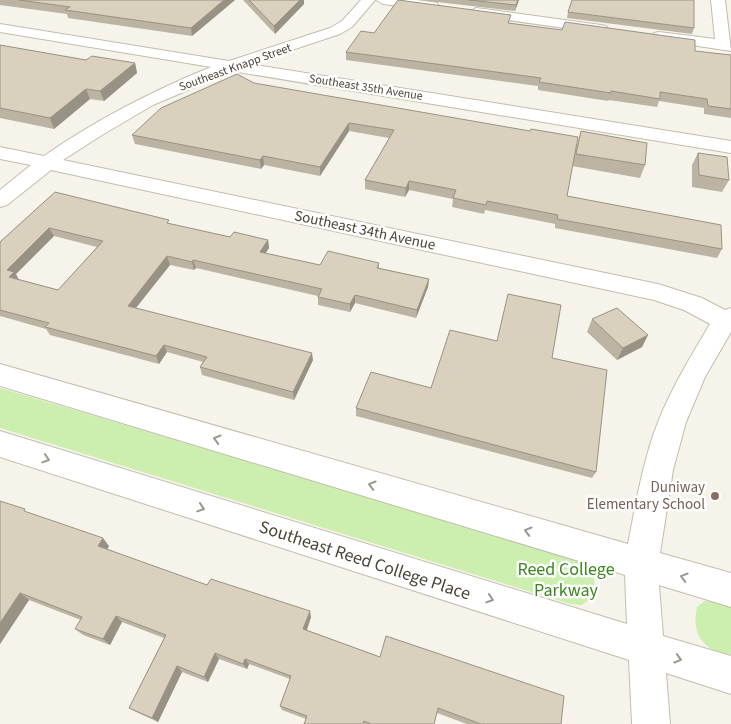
<svg xmlns="http://www.w3.org/2000/svg" width="731" height="724" font-family="'Source Sans 3',sans-serif">
	<style>
		.green { fill: #cceeaf }
		.lines { fill: none; stroke-linecap: round; stroke-linejoin: round }
		.street-casing { stroke: #c3bdab; stroke-width: 2 }
		.street { fill: #fff; fill-rule: evenodd }
		.wall { fill: #bbb4a3; fill-rule: evenodd }
		.shaded-wall { fill: #989285 }
		.building { fill: #d9d1be; stroke: #989285; fill-rule: evenodd }
		.oneway { stroke: #9d9991 }
		.education-dot { fill: #8d6e63; stroke: #fff; stroke-width: 2 }
		.labels { text-anchor: middle; stroke-width: 5; stroke-linejoin: round; paint-order: stroke }
		.far-street-label { font-size: 12px; fill: #4c4537; stroke: #fff }
		.street-label { font-size: 15px; fill: #4c4537; stroke: #fff }
		.education-label { font-size: 15px; fill: #785e54; stroke: #fff; text-anchor: end }
		.near-street-label { font-size: 18px; fill: #4c4537; stroke: #fff }
		.near-park-label { font-size: 18px; fill: #3f8522; stroke: #fff }
	</style>
	<rect width="100%" height="100%" fill="#f6f4ea"/>
	<!-- green -->
	<g class="green">
		<path d="M0,388L577,558C595,569 598,580 591,599L581,605L570,604L0,428Z"/>
		<path d="M705,601L717,602L731,606V657C704,649 691,637 697,607Z"/>
	</g>
	<g class="lines">
		<!-- street casing -->
		<g class="street-casing">
			<g id="street">
				<path d="M361,0H375L352,27L340,34L250,64L731,141V153L232,71L153,105L102,135L63,160L658,284L702,298L725,310L731,308V332L705,377L686,422L673,470L660,553L731,573V607L659,585L663,636L731,656V694L666,673L670,724H632L629,660L0,457V431L627,624L625,575L0,386V364L628,544C636,503 643,460 658,422C672,387 691,356 710,324L684,310L654,300L51,170L7,205L0,207V190L31,165L0,159V147L44,156C96,120 152,91 211,67L0,32V24L229,61L330,28L342,21Z"/>
				<polygon points="376,0 417,0 437,3 439,6 432,10 383,4"/>
				<polygon points="711,0 725,0 731,51 659,40 654,39 652,36 654,33 659,32 715,39"/>
				<polygon points="476,8 601,25 606,26 608,29 606,32 601,33 471,15 469,12"/>
			</g>
		</g>
		<!-- street -->
		<use href="#street" class="street"/>
	</g>
	<!-- wall -->
	<g class="wall">
		<polygon points="0,0 235,0 192,36 68,18 67,14 0,5"/>
		<polygon points="243,0 304,0 304,4 275,34"/>
		<polygon points="420,0 519,0 515,11"/>
		<polygon points="568,12 694,28 692,34 567,18"/>
		<polygon points="509,23 695,51 731,55 731,118 704,114 704,108 659,101 657,107 609,100 608,101 538,90 538,86 346,60 346,52 374,33"/>
		<polygon points="0,45 86,60 135,63 137,73 104,101 90,99 54,129 0,118"/>
		<polygon points="254,83 573,160 581,131 645,165 640,178 572,166 567,196 722,249 717,258 555,228 555,224 485,210 484,214 452,207 453,199 409,190 405,197 365,189 365,180 389,138 349,131 320,176 264,165 261,169 135,144 132,135"/>
		<polygon points="698,153 729,180 722,192 692,187 692,165"/>
		<path d="M55,192L171,224L230,237L268,240L269,248L265,253L320,265L379,263V268L429,279L428,287L416,318L355,303L350,312L318,305V296L196,268L194,270L170,265L136,308L313,360L294,400L202,375L200,367L203,362L167,352L159,364L50,335L46,329L0,316V242ZM54,236L97,247L58,290L18,279L16,274Z"/>
		<polygon points="592,319 648,335 642,347 617,360 587,332"/>
		<polygon points="552,358 596,472 592,478 356,416 356,408 431,388"/>
		<polygon points="29,513 109,546 107,550 207,585 311,617 307,630 561,724 467,724 437,713 434,724 304,724 306,719 282,710 280,706 290,679 249,664 247,669 219,659 208,682 182,672 158,722 136,712 129,708 164,638 122,622 110,645 83,635 75,629 81,620 29,600 0,644"/>
	</g>
	<!-- shaded-wall -->
	<g class="shaded-wall">
		<polygon points="224,0 235,0 192,36 191,28"/>
		<polygon points="300,0 304,0 304,4 275,34 274,26"/>
		<polygon points="518,0 519,0 515,11 516,5"/>
		<polygon points="135,63 137,73 104,101 100,91"/>
		<polygon points="86,89 90,99 54,129 50,118"/>
		<polygon points="349,123 349,131 320,176 320,167"/>
		<polygon points="263,156 264,165 261,169 260,160"/>
		<polygon points="409,181 409,190 405,197 406,188"/>
		<polygon points="49,228 54,236 16,274 19,280 9,277 7,270"/>
		<polygon points="268,240 269,248 261,260 260,252"/>
		<polygon points="167,256 170,265 131,314 128,306"/>
		<polygon points="193,260 196,268 194,270 192,262"/>
		<polygon points="429,279 428,287 416,318 417,310"/>
		<polygon points="355,295 355,303 350,312 350,304"/>
		<polygon points="648,335 642,347 617,360 623,348"/>
		<polygon points="164,345 167,352 159,364 156,356"/>
		<polygon points="312,353 313,360 294,400 293,392"/>
		<polygon points="103,538 109,546 104,554 98,546"/>
		<polygon points="20,593 29,600 0,644 0,623"/>
		<polygon points="310,611 311,617 305,635 303,629"/>
		<polygon points="116,616 122,622 110,645 103,639"/>
		<polygon points="215,653 219,659 208,682 204,677"/>
		<polygon points="245,659 249,664 247,669 243,664"/>
		<polygon points="177,666 182,672 158,722 152,718"/>
	</g>
	<!-- building -->
	<g class="building">
		<polygon points="19,0 224,0 191,28 65,10 70,7"/>
		<polygon points="249,0 300,0 274,26"/>
		<polygon points="398,0 511,15 508,23 562,30 565,22 695,40 695,51 731,55 731,109 708,106 707,99 660,92 660,99 611,91 611,93 539,82 541,78 346,52 361,31 374,33"/>
		<polygon points="469,0 518,0 516,5"/>
		<polygon points="572,0 694,0 694,28 568,12"/>
		<polygon points="0,45 86,60 92,56 135,63 100,91 86,89 50,118 0,108"/>
		<polygon points="237,74 254,83 530,131 531,129 578,137 567,196 721,225 722,249 557,219 558,215 487,201 486,205 453,198 456,190 409,181 406,188 365,180 394,130 349,123 320,167 263,156 260,160 132,135 161,108"/>
		<polygon points="581,131 647,143 645,165 576,154"/>
		<polygon points="698,153 727,157 729,180 699,175"/>
		<path d="M55,192L169,220L167,223L230,237L234,232L268,240L260,252L320,265L328,251L379,263L377,268L429,279L417,310L355,295L350,304L318,297L322,289L193,260L192,262L167,256L128,306L312,353L293,392L200,367L207,357L164,345L156,356L45,327L49,323L0,310V242ZM49,228L103,241L58,290L9,277L14,272L7,270Z"/>
		<polygon points="508,294 561,305 552,358 607,370 596,472 356,408 371,372 431,388 450,330 497,341"/>
		<polygon points="617,308 648,335 623,348 592,319"/>
		<polygon points="0,501 25,509 24,511 103,538 98,546 207,585 211,579 310,611 303,629 380,657 386,636 564,696 561,724 481,724 438,708 434,724 371,724 364,721 363,724 304,724 307,716 280,706 291,676 245,659 243,664 215,653 204,677 177,666 152,718 129,708 166,635 116,616 103,639 75,629 82,617 20,593 0,623"/>
	</g>
	<!-- one-way arrows -->
	<defs><path id="oneway-chevron" d="M-2-3.5L2.5 0L-2 3.5" fill="none" stroke-width="1.6" stroke-linecap="round" stroke-linejoin="round" transform="scale(1.25)"/></defs>
	<g class="oneway">
		<use href="#oneway-chevron" transform="translate(217 439) rotate(-164)"/>
		<use href="#oneway-chevron" transform="translate(46 459) rotate(18)"/>
		<use href="#oneway-chevron" transform="translate(372 485) rotate(-164)"/>
		<use href="#oneway-chevron" transform="translate(201 508) rotate(18)"/>
		<use href="#oneway-chevron" transform="translate(528 531) rotate(-164)"/>
		<use href="#oneway-chevron" transform="translate(684 577) rotate(-164)"/>
		<use href="#oneway-chevron" transform="translate(490 599) rotate(18)"/>
		<use href="#oneway-chevron" transform="translate(678 659) rotate(17)"/>
	</g>
	<!-- markers -->
	<circle class="education-dot" cx="715" cy="496" r="5"/>
	<g class="labels">
		<!-- far-street labels -->
		<g class="far-street-label">
			<text transform="translate(235 67) rotate(-20)" y="4">Southeast Knapp Street</text>
			<text transform="translate(366 87) rotate(9)" y="4">Southeast 35th Avenue</text>
		</g>
		<!-- street labels -->
		<g class="street-label">
			<text transform="translate(365 230) rotate(12)" y="5">Southeast 34th Avenue</text>
		</g>
		<!-- education labels -->
		<g class="education-label">
			<text x="705" y="492">Duniway<tspan x="705" dy="17">Elementary School</tspan></text>
		</g>
		<!-- near-street labels -->
		<g class="near-street-label">
			<text transform="translate(365 560) rotate(18)" y="6">Southeast Reed College Place</text>
		</g>
		<!-- near-park labels -->
		<g class="near-park-label">
			<text x="566" y="575">Reed College<tspan x="566" dy="21">Parkway</tspan></text>
		</g>
	</g>
</svg>
